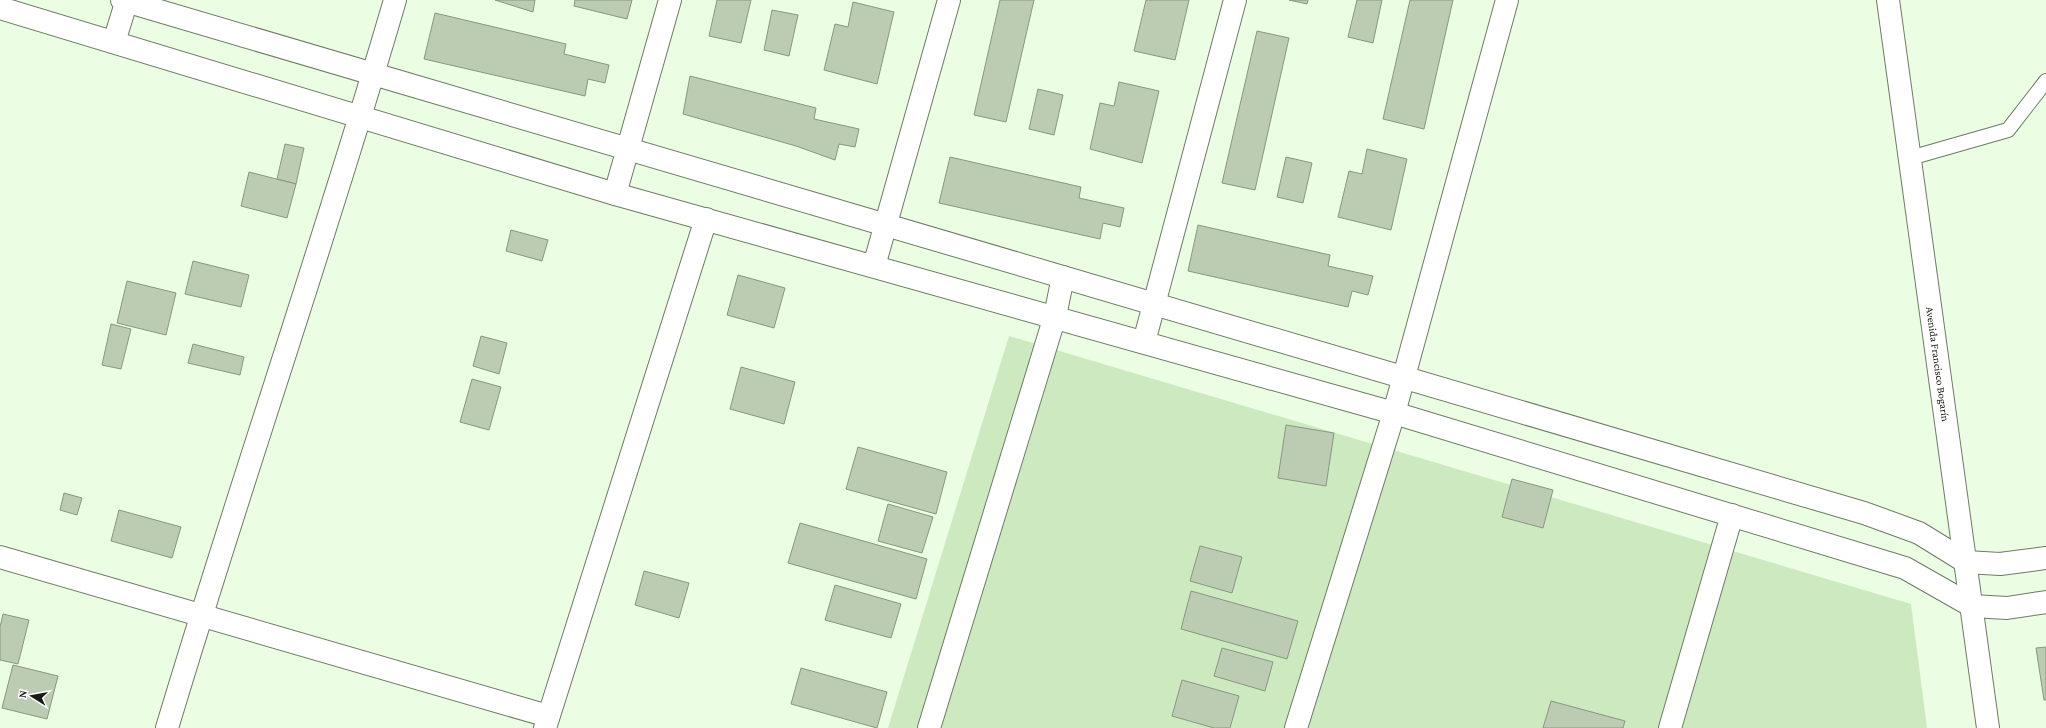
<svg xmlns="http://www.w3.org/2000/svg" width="2046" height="728" font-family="'Crimson Pro',serif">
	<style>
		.green { fill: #cde9bf }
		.building { fill: #bbccb2; stroke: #88987f }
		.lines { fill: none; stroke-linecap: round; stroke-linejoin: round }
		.lane-casing { stroke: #6d7c65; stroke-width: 16 }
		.street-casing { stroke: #6d7c65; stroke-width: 24 }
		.secondary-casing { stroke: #6d7c65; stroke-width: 24 }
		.lane { stroke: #fff; stroke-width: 14 }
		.street { stroke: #fff; stroke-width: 22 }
		.secondary { stroke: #fff; stroke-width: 22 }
		.labels { text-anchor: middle; stroke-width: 4; stroke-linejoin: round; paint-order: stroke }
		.street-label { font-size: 11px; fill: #161d13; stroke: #fff }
	</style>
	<rect width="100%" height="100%" fill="#ebfde2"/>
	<!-- green -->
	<polygon class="green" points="1009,336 1911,604 1927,728 888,728"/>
	<!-- building -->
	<g class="building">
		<polygon points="495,0 535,0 533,12"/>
		<polygon points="575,0 632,0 627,19 574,6"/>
		<polygon points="717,0 751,0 741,43 709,36"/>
		<polygon points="1000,0 1034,0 1006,122 974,115"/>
		<polygon points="1146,0 1189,0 1175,60 1134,51"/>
		<polygon points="1289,0 1308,0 1307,4"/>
		<polygon points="1357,0 1382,0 1373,43 1348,37"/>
		<polygon points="1410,0 1453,0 1424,129 1383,119"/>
		<polygon points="853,2 894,12 877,84 824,70 835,24 848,27"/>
		<polygon points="772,10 798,15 789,56 764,50"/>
		<polygon points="435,13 566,44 564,54 609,65 605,83 588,79 585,96 424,59"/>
		<polygon points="1257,31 1289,38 1255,190 1222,183"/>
		<polygon points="690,76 816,108 814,119 859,129 855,147 839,144 835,160 796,146 683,114"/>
		<polygon points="1119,82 1159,91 1142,163 1090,149 1100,103 1114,106"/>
		<polygon points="1038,89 1063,95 1054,135 1029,129"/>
		<polygon points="285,144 304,148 296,184 277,179"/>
		<polygon points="1367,149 1407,159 1391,230 1338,217 1349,171 1362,174"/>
		<polygon points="950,157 1081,187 1079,198 1124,208 1120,227 1103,223 1100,239 939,203"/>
		<polygon points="1286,157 1312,163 1303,203 1277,197"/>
		<polygon points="249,172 296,184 287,218 241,206"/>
		<polygon points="1198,225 1330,255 1328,266 1373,276 1368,295 1352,291 1348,307 1188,271"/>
		<polygon points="511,230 548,240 542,261 506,251"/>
		<polygon points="193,261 249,275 241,307 185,294"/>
		<polygon points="738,275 785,288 774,328 727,315"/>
		<polygon points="127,281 176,293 166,335 117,323"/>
		<polygon points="111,324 131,329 121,369 102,365"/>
		<polygon points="481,336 507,343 499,374 473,366"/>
		<polygon points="193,344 244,357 240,375 188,363"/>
		<polygon points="741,367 795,382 784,424 730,409"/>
		<polygon points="472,379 501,387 489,430 460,422"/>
		<polygon points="1286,425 1334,433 1326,486 1278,478"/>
		<polygon points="858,447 947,472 936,514 846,489"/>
		<polygon points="1512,479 1553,490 1543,528 1502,517"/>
		<polygon points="64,493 82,498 77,515 60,510"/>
		<polygon points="888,504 933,517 922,553 878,541"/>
		<polygon points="119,510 181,527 172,558 111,541"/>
		<polygon points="800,523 927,559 916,599 788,563"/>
		<polygon points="1200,546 1242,557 1232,593 1190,581"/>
		<polygon points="644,571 689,583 679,618 635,605"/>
		<polygon points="835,585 901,604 891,638 825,620"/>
		<polygon points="1191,591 1298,621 1287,659 1181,629"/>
		<polygon points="3,614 29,620 18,664 0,660 0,627"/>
		<polygon points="2046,647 2046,700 2044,700 2036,648"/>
		<polygon points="1222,648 1273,662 1265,691 1214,676"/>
		<polygon points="13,665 58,676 47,719 2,708"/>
		<polygon points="801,668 887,692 877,728 791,704"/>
		<polygon points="1182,680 1239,696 1230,728 1214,728 1172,716"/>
		<polygon points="1551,701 1625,721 1623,728 1543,728"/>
	</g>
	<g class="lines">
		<!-- lane casing -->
		<g class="lane-casing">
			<polyline id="lane" points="1910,158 2008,130 2046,81"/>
		</g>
		<!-- street casing -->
		<g class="street-casing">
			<g id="street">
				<polyline points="122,0 1864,513 1919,533 1966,562"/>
				<polyline points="0,8 615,194 1394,413 1905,568 1972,606"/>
				<polyline points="114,42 127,0"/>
				<polyline points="615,194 670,0"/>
				<polyline points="874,266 949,0"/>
				<polyline points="1144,342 1235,0"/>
				<polyline points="0,557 548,716"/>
				<path d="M167,728C240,484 324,244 395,0"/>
				<polyline points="545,728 706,219"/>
				<polyline points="929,728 1055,316 1063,277"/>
				<polyline points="1296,728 1394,413 1507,0"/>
				<polyline points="1670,728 1732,515"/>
			</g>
		</g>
		<!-- secondary casing -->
		<g class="secondary-casing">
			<g id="secondary">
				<polyline points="1888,0 1988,728"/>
				<polyline points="1966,562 2000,564 2046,558"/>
				<polyline points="1972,606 2007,608 2046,602"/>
			</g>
		</g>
		<!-- lane -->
		<use href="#lane" class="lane"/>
		<!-- street -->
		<use href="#street" class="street"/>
		<!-- secondary -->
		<use href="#secondary" class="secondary"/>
	</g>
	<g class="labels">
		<!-- street labels -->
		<g class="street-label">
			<text transform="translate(1938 364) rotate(82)" y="4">Avenida Francisco Bogarín</text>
		</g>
	</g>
	<!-- north arrow -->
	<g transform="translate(32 696) rotate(281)" stroke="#ffffff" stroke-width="3" paint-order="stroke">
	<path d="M0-3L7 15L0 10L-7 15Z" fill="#161d13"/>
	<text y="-6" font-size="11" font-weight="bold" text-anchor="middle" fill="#161d13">N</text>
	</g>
</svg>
